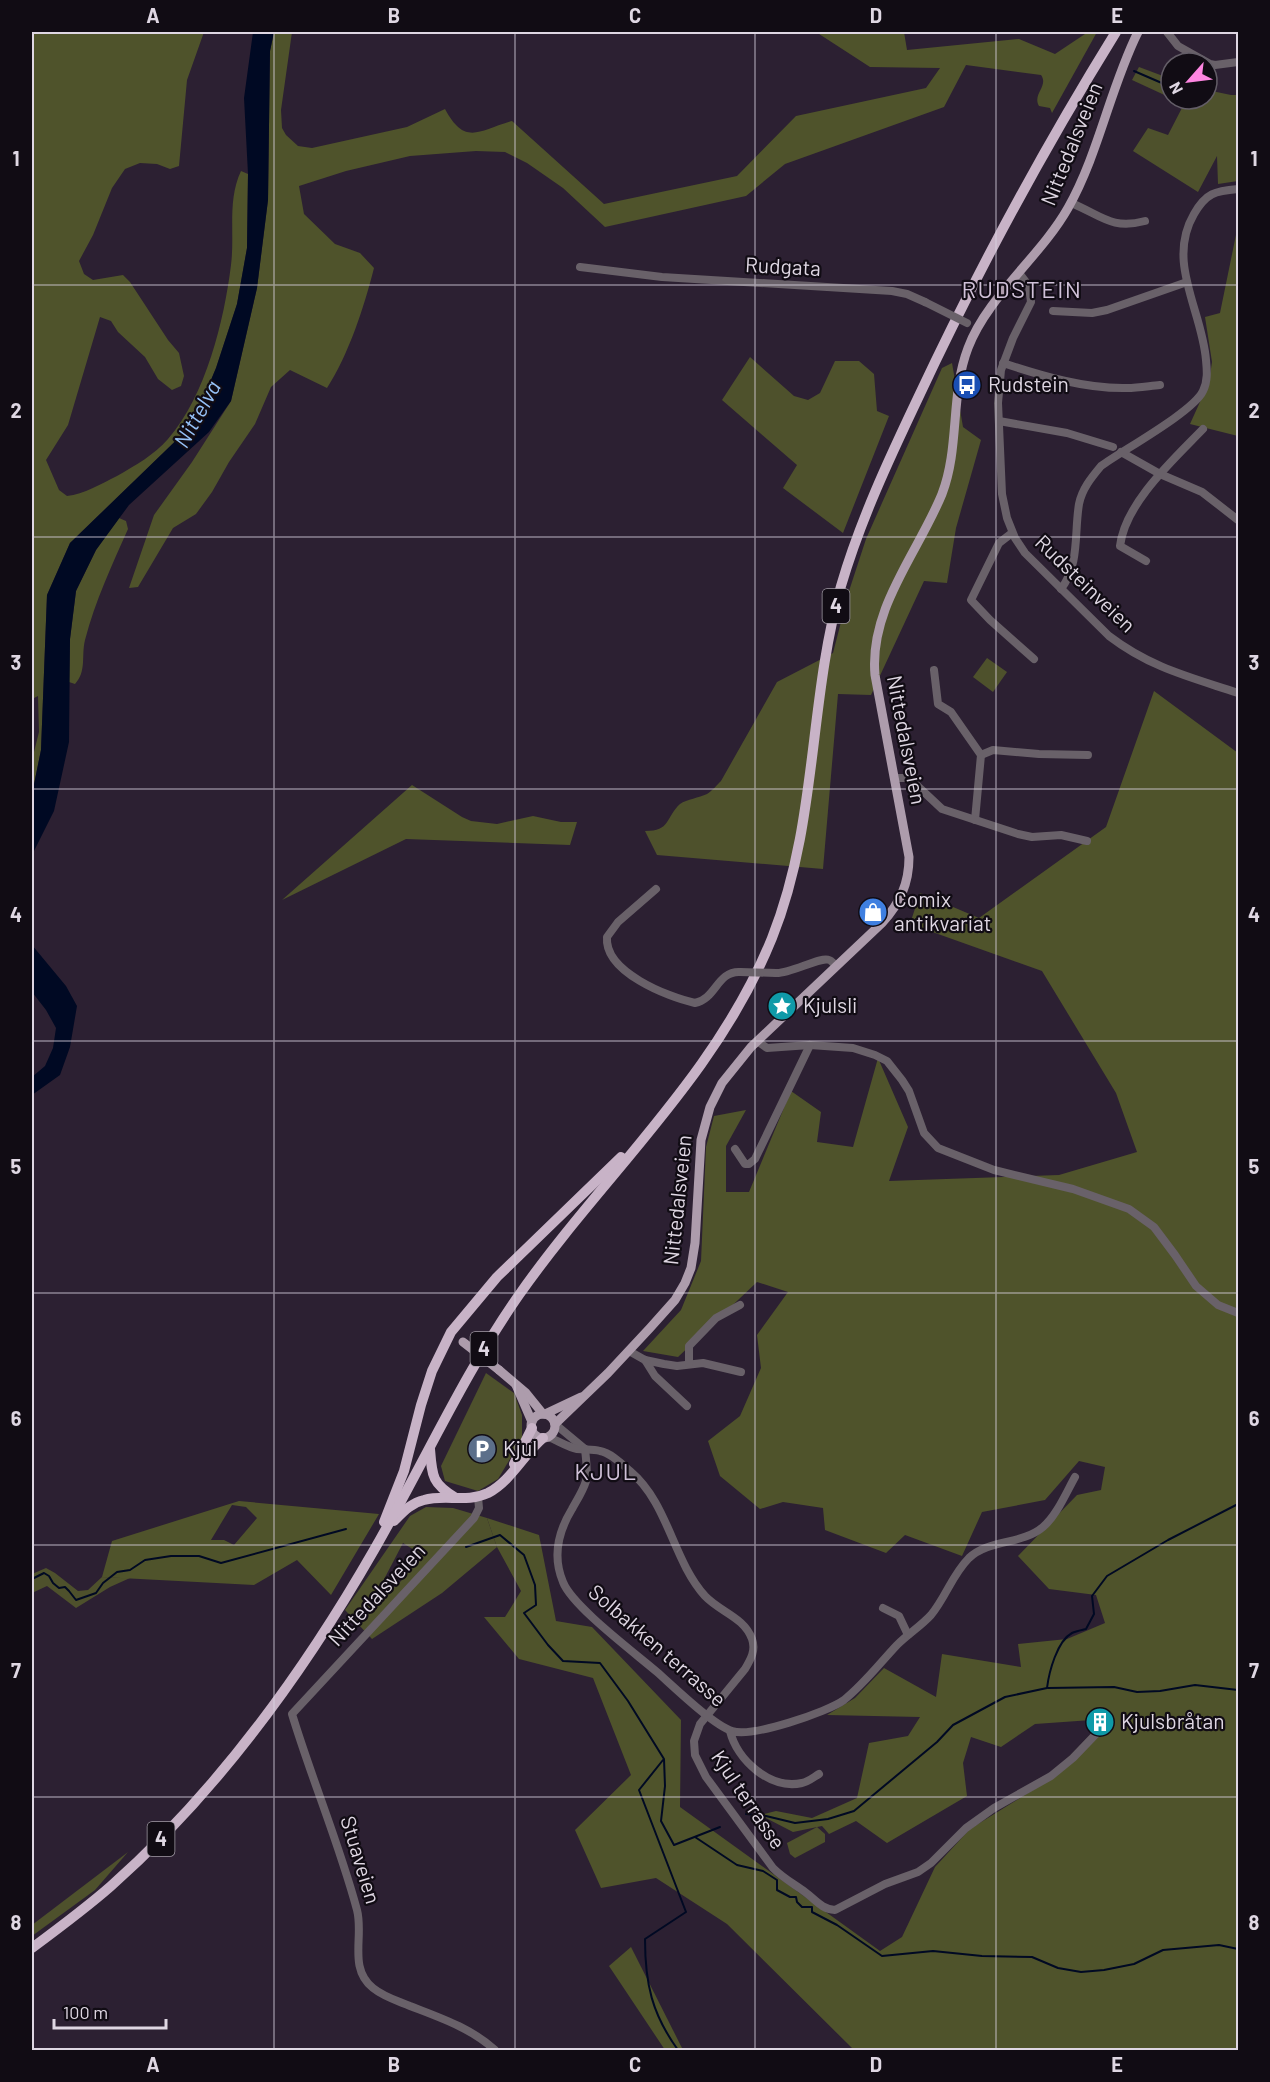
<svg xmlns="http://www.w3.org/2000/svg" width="1270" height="2082" font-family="Barlow,sans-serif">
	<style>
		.green { fill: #4e512c; fill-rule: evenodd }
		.forest { fill: #4f532b; fill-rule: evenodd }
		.water { fill: #000923 }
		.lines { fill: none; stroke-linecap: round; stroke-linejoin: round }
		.stream { stroke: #000923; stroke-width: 2 }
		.minor { stroke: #696169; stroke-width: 8 }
		.major { stroke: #ad9cac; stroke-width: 9 }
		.highway { stroke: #c8b3c7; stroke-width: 10 }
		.minor-bridge { stroke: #696169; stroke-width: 8 }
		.major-bridge { stroke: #ad9cac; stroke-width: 9 }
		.grid { fill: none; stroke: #dfd7e3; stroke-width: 1.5; stroke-opacity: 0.55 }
		.labels { text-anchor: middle; stroke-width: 4.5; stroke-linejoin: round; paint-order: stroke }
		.shield { fill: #110c14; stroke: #a19aa5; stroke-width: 1.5 }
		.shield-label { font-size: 20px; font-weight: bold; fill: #dfd7e3 }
		.street-label { font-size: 21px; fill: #dfd7e3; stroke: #110c14 }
		.poi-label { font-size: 21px; fill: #dfd7e3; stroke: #110c14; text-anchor: start }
		.water-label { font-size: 22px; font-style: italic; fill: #96c1f7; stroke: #110c14 }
		.quarter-label { font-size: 24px; letter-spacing: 1.5px; fill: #d0c1d8; stroke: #110c14 }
		.neatline { fill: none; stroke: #dfd7e3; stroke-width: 2 }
		.grid-label { font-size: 20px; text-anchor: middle; font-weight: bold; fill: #dfd7e3 }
	</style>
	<rect width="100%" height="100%" fill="#2c2032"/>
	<!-- green -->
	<g class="green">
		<polygon points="1139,67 1171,79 1171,98 1132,80"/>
		<polygon points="1207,90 1231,95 1238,95 1238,181 1218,184 1217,156 1198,192 1133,151 1148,128 1168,135 1184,104 1173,99 1207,99"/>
		<polygon points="750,357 794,396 808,400 820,393 835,361 859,361 874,374 877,411 889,416 843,533 783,488 797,465 722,400"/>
		<path d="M952,363L963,427L981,440L956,528L947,583L924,581L871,695L838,694L823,869L657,855L645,831C671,831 665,818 680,804C687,799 699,798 707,794C712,791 717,785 721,781L777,682L833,653L849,591L866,539L942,368Z"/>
		<polygon points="987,658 1007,672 993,692 973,677"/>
		<polygon points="486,1373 514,1393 522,1415 522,1439 498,1479 478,1491 445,1481 441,1466"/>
		<path d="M426,1507L453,1508L487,1518L497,1547L442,1593L372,1639L345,1610L410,1516ZM403,1543L422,1555L396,1587L381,1585Z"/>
		<polygon points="46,1568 55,1573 78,1591 88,1590 102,1577 130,1578 110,1587 76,1608 47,1586 32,1593 32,1574"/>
		<polygon points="817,1827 825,1834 825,1842 795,1858 790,1854 787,1843"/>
		<polygon points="128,1852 95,1890 32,1936 32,1925"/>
	</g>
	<!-- forest -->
	<g class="forest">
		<path d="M32,32H204L187,80L179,166L170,169L157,164L140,163L125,169L112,188L93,235L79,261L84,274L93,280L123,275L130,282L168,340L179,353L184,376L181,386L172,390L158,379L145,357L118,332L111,321L100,317L68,425L46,460L59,490L67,496C84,494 101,484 117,476C136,465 154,455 168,439C206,395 224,321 231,265C235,233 227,201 241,171L248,174L247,248L237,304L216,368L192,425L70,543L47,595L41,750L32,794V760L39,732L38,696L32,699Z"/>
		<path d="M274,32H292L281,110L282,128L286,135L298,146L312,148L407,127L445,109C465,146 478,131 512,121L604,204L737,176L796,116L926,88L940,68L870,67L816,32H904L907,50L1019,39L1055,54L1088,32H1097L1052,113L1050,108L1039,106C1032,94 1049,86 1041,75L966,65L944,107L785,164L746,196L605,227L563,188L527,163L505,152L476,151L410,156L346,171L299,186L304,214L335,244L360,253L374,268C364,307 349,354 327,388L290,370L271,387L255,424L229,462L212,492L196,514L173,528L138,587L129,588L154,515L192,462L231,401L257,288L268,200L270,51Z"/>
		<polygon points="1238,225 1238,436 1190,424 1209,382 1212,362 1205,317 1220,313"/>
		<path d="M119,518L126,521L128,529C112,565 95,601 85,640C81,656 87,671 75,684L69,682L70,639L76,591L96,550Z"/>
		<polygon points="1154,691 1238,753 1238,2050 854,2050 727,1924 656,1878 601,1888 575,1830 631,1775 593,1678 519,1659 484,1617 505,1617 521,1591 497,1547 487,1518 539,1535 556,1621 592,1627 681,1720 680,1807 880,1951 902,1937 935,1867 970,1829 1041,1785 1106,1719 1035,1724 1001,1747 971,1737 963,1763 967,1796 887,1843 856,1821 829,1834 822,1826 793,1832 760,1815 776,1811 812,1818 857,1798 869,1743 908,1736 920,1717 827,1715 855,1698 884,1668 936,1697 942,1654 1021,1667 1018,1644 1067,1639 1105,1623 1096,1595 1049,1589 1018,1556 1077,1495 1101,1490 1105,1467 1079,1461 1045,1500 982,1512 962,1556 905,1535 886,1553 825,1530 823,1508 783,1502 760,1509 720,1476 708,1441 740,1416 761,1368 757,1335 788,1292 757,1282 678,1357 643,1351 681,1310 701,1261 706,1147 714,1116 746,1110 726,1146 726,1192 749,1192 791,1091 821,1112 817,1142 853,1147 878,1058 908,1127 889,1181 1059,1175 1137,1152 1116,1093 1042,971 910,924 920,893 979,918 1106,827"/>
		<polygon points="412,785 462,817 471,821 497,824 533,816 561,822 577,822 570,845 406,839 282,900"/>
		<path d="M239,1501L379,1514L331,1595L297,1560L254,1585L102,1577L112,1541ZM232,1505L246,1507L257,1518L234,1545L224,1540H211Z"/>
		<polygon points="631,1947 683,2050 665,2050 609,1966"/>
	</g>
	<!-- water -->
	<g class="water">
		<polygon points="253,32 274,32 270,51 268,200 257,288 231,401 209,432 129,505 96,550 76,591 70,639 69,742 54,811 32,855 32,794 41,750 47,595 70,543 192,425 216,368 237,304 247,248 248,174 244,98"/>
		<polygon points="32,945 66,986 77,1006 70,1047 60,1075 32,1095 32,1077 45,1066 53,1048 56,1028 46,1010 32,992"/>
	</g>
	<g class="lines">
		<!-- stream -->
		<g class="stream">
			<polyline points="1134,71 1171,87"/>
			<polyline points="1198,99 1205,102"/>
			<polyline points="466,1547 500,1535 524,1555 535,1585 536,1605 524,1613 548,1645 563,1661 600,1663 628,1701 664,1759 665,1786 661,1821 674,1845 720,1827"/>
			<polyline points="32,1579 44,1573 49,1576 53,1583 59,1588 65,1587 69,1591 76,1600 96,1593 103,1583 117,1572 130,1570 145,1560 171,1556 199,1556 221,1563 346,1529"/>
			<polyline points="1048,1688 1114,1687 1137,1692 1160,1691 1195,1685 1238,1690"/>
			<path d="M663,1760L639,1790L686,1912L645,1939C645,1984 652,2014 678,2050"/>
			<path d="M746,1814L766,1816L795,1823L828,1819L854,1811L937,1742L953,1725L1005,1697L1047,1688C1049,1672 1057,1641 1072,1633C1076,1631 1082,1630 1086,1629L1094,1614L1092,1596L1107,1576L1168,1540L1238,1504"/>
			<polyline points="695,1837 737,1865 763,1871 777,1880 777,1890 790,1897 796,1897 797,1902 802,1907 812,1907 812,1912 837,1925 882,1956 933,1951 982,1956 1032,1957 1058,1968 1081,1972 1104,1970 1134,1964 1163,1950 1219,1945 1238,1949"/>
		</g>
		<!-- minor -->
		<g class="minor">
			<polyline points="1167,32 1178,46 1210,64 1215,65 1238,62"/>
			<path d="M1071,203C1101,215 1111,230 1145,221"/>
			<polyline points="580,267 662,277 892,291 907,294 925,302"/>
			<path d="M1019,273L1029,286L1031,302L1013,338L1001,370L998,403L1002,494L1007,518L1015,538L1025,553L1109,636C1151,668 1190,677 1238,693"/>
			<polyline points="1053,311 1092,313 1107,310 1187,282"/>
			<path d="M1003,363C1042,376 1086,389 1127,388C1138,388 1149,386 1160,385"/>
			<polyline points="999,421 1067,433 1113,447"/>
			<polyline points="1121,452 1160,474 1202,492 1238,520"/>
			<polyline points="1012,533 999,543 971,600 990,620 1034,659"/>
			<path d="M1146,561L1120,546C1125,503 1174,459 1203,429"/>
			<path d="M1061,589C1080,564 1074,534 1079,504C1082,489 1091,478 1101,466C1123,450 1193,412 1203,391C1208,381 1207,370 1206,360C1202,310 1166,262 1194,214C1206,193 1215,191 1238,189"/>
			<polyline points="934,670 938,704 951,712 981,755 975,820"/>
			<polyline points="981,755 993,750 1039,754 1088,755"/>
			<polyline points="895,778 909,778 942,809 1018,834 1032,837 1061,835 1087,841"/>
			<path d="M656,889L618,922L607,937C604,972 668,997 695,1003C716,999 717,971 740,972"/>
			<path d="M776,973C790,974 821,956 829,960C831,960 835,965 836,966"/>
			<polyline points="757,1041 767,1048 810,1045 853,1048 875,1055 887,1061 902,1080 909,1091 924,1133 938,1148 994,1170 1073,1189 1129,1209 1154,1227 1175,1255 1196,1286 1218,1305 1238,1313"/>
			<polyline points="735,1149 745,1164 749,1164 755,1159 810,1045"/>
			<polyline points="629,1351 645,1360 664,1364 677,1366 703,1363 741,1372"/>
			<polyline points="645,1360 655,1376 687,1406"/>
			<polyline points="689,1364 689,1346 716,1318 740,1305"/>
			<polyline points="555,1424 585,1449"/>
			<path d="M548,1437C557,1440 567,1447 577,1449C585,1450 593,1449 600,1451C611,1453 622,1464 630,1471C669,1504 672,1559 705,1596C720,1612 744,1617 752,1639C756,1650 751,1659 745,1669L700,1724L694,1741L695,1755L706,1777L773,1868C783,1878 794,1884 805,1892C816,1900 821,1909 835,1910L885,1884L918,1872L931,1863L966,1828L994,1808L1051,1776L1073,1758L1096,1734"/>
			<path d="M585,1449C586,1460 588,1470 586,1481C583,1491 577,1500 572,1509C558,1532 552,1556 563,1582C572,1606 635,1653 657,1672C674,1687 713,1725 732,1731C751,1738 828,1712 844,1700C864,1684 880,1663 897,1645C908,1634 921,1626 931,1615C946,1597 952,1575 969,1558C989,1539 1022,1545 1043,1527C1057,1515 1066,1493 1075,1477"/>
			<path d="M478,1497L479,1508L474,1518L292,1714C312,1780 339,1843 357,1910C364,1936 348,1968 373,1988C384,1997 398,2001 410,2006C441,2018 471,2028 495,2050"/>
			<polyline points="883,1608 899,1616 908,1635"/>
			<path d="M730,1731C737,1760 770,1790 802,1783C808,1782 814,1777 819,1774"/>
		</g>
		<!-- major -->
		<g class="major">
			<polyline points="499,1370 526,1393 543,1414"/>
			<polyline points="516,1385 532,1422"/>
			<polyline points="545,1414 581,1397"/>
			<circle cx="543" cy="1426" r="12"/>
			<path d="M555,1424L608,1373L650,1328L675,1300L685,1283L691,1268L695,1243L701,1140L710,1107L722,1083L751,1047L882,923C900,903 909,884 909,857L875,675C869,608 918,553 942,494C960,447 950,395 968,348C987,297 1041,256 1068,208C1099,153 1110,88 1138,32"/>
		</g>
		<!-- highway -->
		<g class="highway">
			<path d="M430,1449C432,1476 432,1484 456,1498"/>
			<polyline points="514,1464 532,1428"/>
			<path d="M394,1521C403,1512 411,1503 424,1500C445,1494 467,1503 488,1493C511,1481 524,1454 543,1438"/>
			<polyline points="384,1522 404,1471 421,1405 432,1371 451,1332 497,1277 621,1157"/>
			<path d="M32,1948C59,1928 86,1908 111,1886C217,1792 304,1672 374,1550C423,1465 463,1375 519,1295C603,1175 716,1077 772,938C818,823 808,703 841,586C860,521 889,459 918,398C977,272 1043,150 1116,32"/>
		</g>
		<!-- minor-bridge -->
		<g class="minor-bridge">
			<polyline points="925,302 967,323"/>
			<polyline points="740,972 776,973"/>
		</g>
		<!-- major-bridge -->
		<polyline class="major-bridge" points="463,1342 499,1370"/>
	</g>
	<!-- grid -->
	<path class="grid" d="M274,32V2050M515,32V2050M755,32V2050M996,32V2050M32,285H1238M32,537H1238M32,789H1238M32,1041H1238M32,1293H1238M32,1545H1238M32,1797H1238"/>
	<!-- icons -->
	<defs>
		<g id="bus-disc" transform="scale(1.5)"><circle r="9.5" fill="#1a4fb4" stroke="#110c14"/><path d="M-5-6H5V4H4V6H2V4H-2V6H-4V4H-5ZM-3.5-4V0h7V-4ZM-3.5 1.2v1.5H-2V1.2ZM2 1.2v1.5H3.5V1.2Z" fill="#fff"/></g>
		<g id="shop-disc" transform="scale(1.5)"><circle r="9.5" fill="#3f7fe0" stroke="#110c14"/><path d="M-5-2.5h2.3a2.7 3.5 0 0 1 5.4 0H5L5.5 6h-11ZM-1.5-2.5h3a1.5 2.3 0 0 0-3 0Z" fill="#fff"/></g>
		<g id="sight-disc" transform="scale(1.5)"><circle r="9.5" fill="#0f9aa8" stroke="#110c14"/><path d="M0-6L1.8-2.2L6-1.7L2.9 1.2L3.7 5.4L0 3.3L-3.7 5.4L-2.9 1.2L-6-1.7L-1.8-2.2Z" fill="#fff"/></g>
		<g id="parking-disc" transform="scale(1.5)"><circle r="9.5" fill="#5c6f8a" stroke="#110c14"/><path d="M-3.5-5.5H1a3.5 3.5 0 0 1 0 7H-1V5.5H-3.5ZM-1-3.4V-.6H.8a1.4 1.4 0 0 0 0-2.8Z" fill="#fff"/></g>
		<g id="building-disc" transform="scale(1.5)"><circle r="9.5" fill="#0f9aa8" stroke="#110c14"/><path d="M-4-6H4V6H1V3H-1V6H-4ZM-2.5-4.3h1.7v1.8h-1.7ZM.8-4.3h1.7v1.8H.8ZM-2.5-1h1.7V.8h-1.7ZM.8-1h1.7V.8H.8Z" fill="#fff"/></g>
	</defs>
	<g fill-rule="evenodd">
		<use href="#bus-disc" x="967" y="385"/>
		<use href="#shop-disc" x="873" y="912"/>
		<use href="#sight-disc" x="782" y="1006"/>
		<use href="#parking-disc" x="482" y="1449"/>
		<use href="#building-disc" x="1100" y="1722"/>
	</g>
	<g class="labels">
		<!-- shield labels -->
		<g class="shield">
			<rect x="822.5" y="589" width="27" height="34" rx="4.5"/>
			<rect x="470.5" y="1332" width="27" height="34" rx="4.5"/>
			<rect x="147.5" y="1822" width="27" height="34" rx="4.5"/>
		</g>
		<g class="shield-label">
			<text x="836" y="613">4</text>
			<text x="484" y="1356">4</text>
			<text x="161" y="1846">4</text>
		</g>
		<!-- street labels -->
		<g class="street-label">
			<text transform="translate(1072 144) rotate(-68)" y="7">Nittedalsveien</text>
			<text transform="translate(783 267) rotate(3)" y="7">Rudgata</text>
			<text transform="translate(1085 584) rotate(44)" y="7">Rudsteinveien</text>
			<text transform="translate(906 740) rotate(79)" y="7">Nittedalsveien</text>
			<text transform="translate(678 1200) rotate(-84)" y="7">Nittedalsveien</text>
			<text transform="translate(377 1595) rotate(-47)" y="7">Nittedalsveien</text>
			<text transform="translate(657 1646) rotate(41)" y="7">Solbakken terrasse</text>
			<text transform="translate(748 1800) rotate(56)" y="7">Kjul terrasse</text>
			<text transform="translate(360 1860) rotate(73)" y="7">Stuaveien</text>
		</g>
		<!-- poi labels -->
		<g class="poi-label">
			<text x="988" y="392">Rudstein</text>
			<text x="894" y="907">Comix<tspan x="894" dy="24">antikvariat</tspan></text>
			<text x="803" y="1013">Kjulsli</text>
			<text x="503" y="1456">Kjul</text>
			<text x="1121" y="1729">Kjulsbråtan</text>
		</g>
		<!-- water labels -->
		<g class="water-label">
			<text transform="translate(197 414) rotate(-61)" y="8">Nittelva</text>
		</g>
		<!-- quarter labels -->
		<g class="quarter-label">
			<text x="1022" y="298">RUDSTEIN</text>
			<text x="606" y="1480">KJUL</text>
		</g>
	</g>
	<!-- border -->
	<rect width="1270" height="2082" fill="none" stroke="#110c14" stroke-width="66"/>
	<!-- north arrow -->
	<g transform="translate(1189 81) rotate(242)"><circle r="28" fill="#110c14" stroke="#635d67" stroke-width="1.5"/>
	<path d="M0-4.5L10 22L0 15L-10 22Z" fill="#fe86e1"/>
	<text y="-9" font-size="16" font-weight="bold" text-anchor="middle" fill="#dfd7e3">N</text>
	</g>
	<!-- scale -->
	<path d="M54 2019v9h112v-9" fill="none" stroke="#dfd7e3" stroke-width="3"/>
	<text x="63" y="2019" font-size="18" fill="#dfd7e3" stroke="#110c14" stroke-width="4.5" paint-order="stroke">100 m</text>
	<rect x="33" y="33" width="1204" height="2016" class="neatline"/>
	<g class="grid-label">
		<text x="153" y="23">A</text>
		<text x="394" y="23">B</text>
		<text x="635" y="23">C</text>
		<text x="876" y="23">D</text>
		<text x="1117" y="23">E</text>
		<text x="16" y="166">1</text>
		<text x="1254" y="166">1</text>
		<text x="16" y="418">2</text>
		<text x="1254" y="418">2</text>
		<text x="16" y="670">3</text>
		<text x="1254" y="670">3</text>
		<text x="16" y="922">4</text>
		<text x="1254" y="922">4</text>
		<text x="16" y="1174">5</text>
		<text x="1254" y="1174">5</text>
		<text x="16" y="1426">6</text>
		<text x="1254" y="1426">6</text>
		<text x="16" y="1678">7</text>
		<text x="1254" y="1678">7</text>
		<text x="16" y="1930">8</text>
		<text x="1254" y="1930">8</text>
		<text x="153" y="2072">A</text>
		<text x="394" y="2072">B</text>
		<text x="635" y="2072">C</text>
		<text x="876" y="2072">D</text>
		<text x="1117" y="2072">E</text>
	</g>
</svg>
